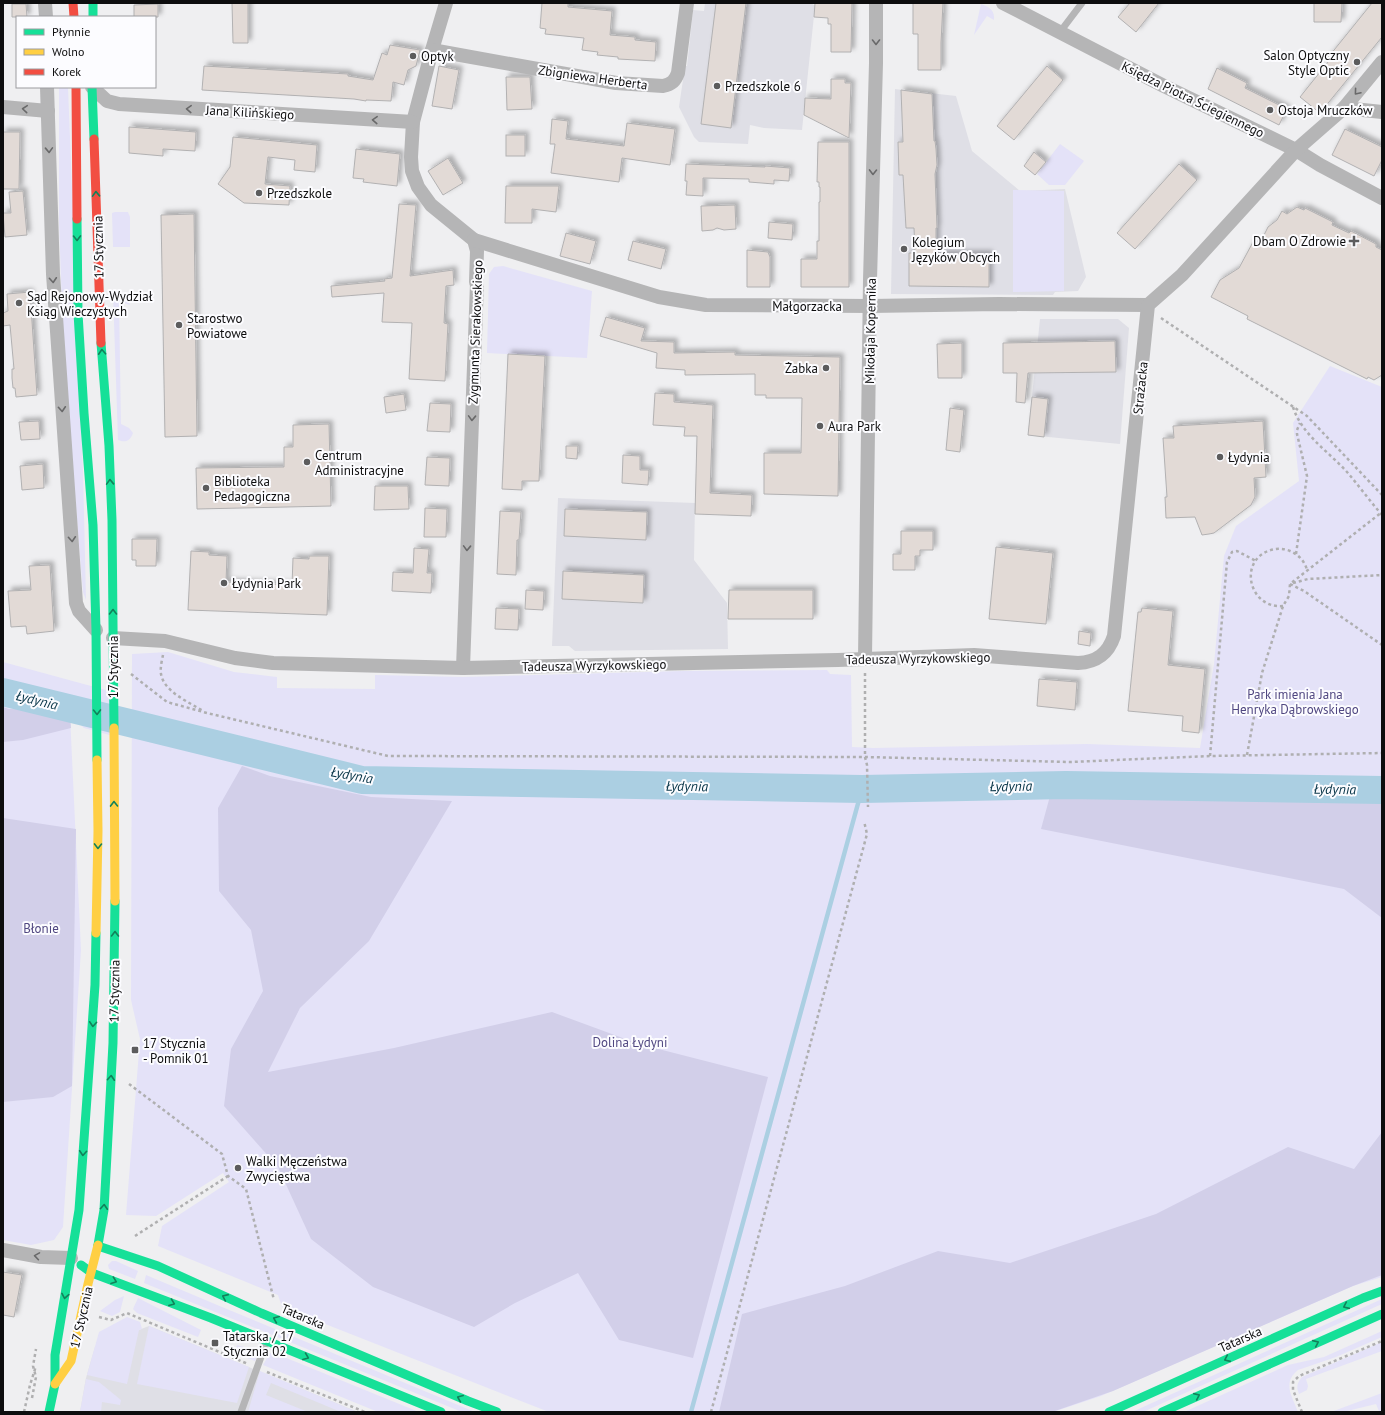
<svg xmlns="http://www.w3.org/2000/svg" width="1385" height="1415" font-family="'PT Sans',sans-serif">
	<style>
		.built { fill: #dfdfe6 }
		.green { fill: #e4e2f8 }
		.forest { fill: #d2cfe9 }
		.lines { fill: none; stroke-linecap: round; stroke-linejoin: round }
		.stream { stroke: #abcfe2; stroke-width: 4.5 }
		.river { stroke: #abcfe2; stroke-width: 28 }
		.building { fill: #e2dad6; stroke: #b2b1b2; filter: url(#shadow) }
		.path { stroke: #afafb0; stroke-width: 2.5; stroke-dasharray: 3 3; stroke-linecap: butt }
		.lane { stroke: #b5b5b6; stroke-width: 7 }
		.street { stroke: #b5b5b6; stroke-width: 14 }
		.fast { stroke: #16e098; stroke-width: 9 }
		.slow { stroke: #ffcf43; stroke-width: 9 }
		.jam { stroke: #f24e42; stroke-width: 9 }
		.oneway { stroke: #69696a }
		.oneway2 { stroke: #12815a }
		.poi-dot { fill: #5c5c5d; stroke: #fcfcff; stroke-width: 1.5 }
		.labels { text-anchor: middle; stroke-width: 4; stroke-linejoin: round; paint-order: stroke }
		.poi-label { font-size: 13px; fill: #0d0d0e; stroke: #fcfcff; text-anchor: start }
		.street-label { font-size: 13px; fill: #0d0d0e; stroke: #fcfcff }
		.park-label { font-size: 13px; fill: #504781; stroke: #fcfcff }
		.water-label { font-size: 14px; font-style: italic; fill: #083548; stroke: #fcfcff }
	</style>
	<defs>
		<filter id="shadow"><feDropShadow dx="3.5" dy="-3.5" stdDeviation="2" flood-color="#0004"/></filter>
	</defs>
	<rect width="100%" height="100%" fill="#efeff1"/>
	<!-- built -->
	<g class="built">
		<polygon points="705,3 811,3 815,6 802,130 764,128 750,125 748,144 699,142 694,137 679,107 685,66 687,66 693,10 704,11"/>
		<polygon points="895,89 956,96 972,151 1020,191 1065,189 1086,277 1078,291 1055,292 1053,295 891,294"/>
		<polygon points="1040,319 1118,319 1129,328 1120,444 1028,435"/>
		<polygon points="558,498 695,503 694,560 727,603 728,649 575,651 569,646 552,646"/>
		<polygon points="149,1326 358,1412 80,1412 86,1378 95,1347"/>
	</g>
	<!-- green -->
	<g class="green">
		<path d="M981,4C990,7 995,11 994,20L987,16L974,35Z"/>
		<polygon points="59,87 68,87 83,472 86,600 83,592 64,363 59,222"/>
		<polygon points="1060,144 1084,161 1065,185 1049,185 1037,174"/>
		<polygon points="1013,190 1064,191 1064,291 1013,292"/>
		<polygon points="115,212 128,212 130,217 130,247 113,247 112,213"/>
		<polygon points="503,266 592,291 587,358 487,353 489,274 494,267"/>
		<path d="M113,293L126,296L130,305L119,301L121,424L129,428L133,433C130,441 126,443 118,440Z"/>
		<polygon points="1330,366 1382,387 1382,1277 1353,1286 1101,1396 1053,1412 549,1412 282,1307 278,1295 158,1246 162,1226 229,1182 223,1173 156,1216 126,1215 140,1039 131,1000 132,654 168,652 234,672 277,677 277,688 375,689 375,675 463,677 683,671 827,670 830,674 851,675 852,747 873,748 1087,744 1200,748 1214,664 1224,556 1236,526 1299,481 1293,423"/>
		<polygon points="3,662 113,692 113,736 84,728 70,715 81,950 63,1227 54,1240 31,1245 3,1240"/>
		<polygon points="112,1261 116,1261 138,1271 135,1279 109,1269 108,1265"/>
		<polygon points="146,1275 222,1307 475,1412 462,1412 144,1283"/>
		<polygon points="124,1296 120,1312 112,1316 100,1311 115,1300"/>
		<polygon points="138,1298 201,1330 198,1337 137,1313 133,1309"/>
		<polygon points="1382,1299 1382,1304 1143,1412 1132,1412"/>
		<polygon points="127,1317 140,1322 142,1329 139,1330 127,1384 87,1375 99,1332"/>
		<polygon points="149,1326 249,1367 237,1403 137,1384"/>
		<path d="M1382,1331V1337L1336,1357L1298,1370C1282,1383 1292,1396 1298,1412H1184L1288,1365L1324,1357Z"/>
		<path d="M1382,1342V1351L1306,1379L1308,1386L1307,1390L1299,1394C1296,1387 1297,1383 1302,1377Z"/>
		<polygon points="237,1345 258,1351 259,1353 255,1361 234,1353"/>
		<polygon points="270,1353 279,1355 419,1412 378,1412 263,1365"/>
		<polygon points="260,1371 357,1412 341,1412 271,1383 266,1395 308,1412 248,1412"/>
		<polygon points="86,1379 99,1382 121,1400 120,1405 102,1402 101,1412 80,1412"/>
		<polygon points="1382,1393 1382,1412 1379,1411 1376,1404 1343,1412 1331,1412"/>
	</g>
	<!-- forest -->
	<g class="forest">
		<polygon points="3,707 9,709 41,709 70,715 71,728 23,740 3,742"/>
		<polygon points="242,766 270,776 371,797 452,801 369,941 300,1008 268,1072 394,1048 552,1012 639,1044 768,1077 693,1358 619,1340 578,1273 515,1303 474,1327 373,1287 311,1239 278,1167 224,1106 231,1049 263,991 251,930 219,891 218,808"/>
		<polygon points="1053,785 1382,790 1382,918 1344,889 1041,829"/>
		<polygon points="3,818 76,829 72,1086 53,1097 3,1102"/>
		<polygon points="1382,1132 1382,1275 1353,1286 1113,1391 1052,1412 719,1412 742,1314 845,1286 938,1251 1010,1263 1156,1214 1288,1147 1354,1169"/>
	</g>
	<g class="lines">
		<!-- stream -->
		<polyline class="stream" points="691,1412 862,789"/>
		<!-- river -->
		<polyline class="river" points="3,692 362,780 862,789 1066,785 1382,790"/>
	</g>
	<!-- building -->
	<g class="building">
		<polygon points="232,3 248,3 248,43 233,43"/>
		<polygon points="542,3 568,3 568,7 612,11 610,35 635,37 635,40 656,42 655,61 618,59 618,57 597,55 598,52 582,50 584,38 545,34 546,29 540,28"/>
		<polygon points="716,3 746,3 731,128 701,124"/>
		<polygon points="815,3 852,3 851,52 831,52 831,24 828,24 828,18 814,17"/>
		<polygon points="913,3 943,3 941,43 941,70 918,70 918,34 913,34"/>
		<polygon points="1130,3 1159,3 1136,32 1118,17"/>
		<polygon points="1314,3 1342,3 1341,22 1314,22"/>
		<polygon points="1372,3 1382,3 1382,37 1320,113 1300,97 1328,62 1326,60"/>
		<polygon points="12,4 26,4 27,17 12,17"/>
		<polygon points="158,4 158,17 134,17 134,5"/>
		<polygon points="390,45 420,50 416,66 408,70 404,85 393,82 391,101 366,100 366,101 354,99 202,90 204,66 348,74 348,76 373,80 382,53 387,55"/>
		<polygon points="439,66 459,70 452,109 432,106"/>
		<polygon points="1047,66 1063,80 1014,140 997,126"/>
		<polygon points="1217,68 1247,83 1245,88 1287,109 1279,125 1208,89"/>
		<polygon points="506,77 530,77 532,109 507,110"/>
		<polygon points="831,79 845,79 845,83 851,83 849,138 804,115 805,98 831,99"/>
		<polygon points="901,90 932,94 934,141 935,141 936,149 937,165 935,174 937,228 936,228 936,254 989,254 989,287 909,286 909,253 915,253 914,228 906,228 903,175 899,175 898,142 903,142"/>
		<polygon points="552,119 568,121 566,139 624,146 627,123 675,129 670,165 622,158 619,182 551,173 555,144 550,144"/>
		<polygon points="129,127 196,132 195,151 163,149 163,156 129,153"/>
		<polygon points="1345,129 1382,147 1382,160 1374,176 1332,155"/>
		<polygon points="3,132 20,132 19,189 3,189"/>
		<rect x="506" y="135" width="19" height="21"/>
		<polygon points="233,137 317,145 315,172 294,170 295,160 268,157 265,184 290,186 289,205 244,203 218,184 230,167"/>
		<polygon points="818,142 849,142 849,287 801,287 801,259 817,259 817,241 819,241 819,202 820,202 820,187 819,187 819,182 817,182"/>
		<polygon points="356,149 400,154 397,186 363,182 364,179 353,178"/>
		<polygon points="1034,152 1046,162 1035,175 1024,166"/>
		<polygon points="448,158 463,183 443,195 428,171"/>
		<polygon points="686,164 765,167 765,166 790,168 789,181 774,180 774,184 749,182 749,179 703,178 703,196 686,195 687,181 685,181"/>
		<polygon points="1179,164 1197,180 1135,249 1117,233"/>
		<polygon points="506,186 559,186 556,212 532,209 532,223 505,223"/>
		<polygon points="23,191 27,235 5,237 3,213 11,213 9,192"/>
		<polygon points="399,204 416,205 410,276 453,270 454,285 446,286 444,323 448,324 445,381 409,379 412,323 382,322 384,293 332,297 331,286 385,281 384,279 392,278"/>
		<polygon points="735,205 736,229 724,230 717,228 713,230 702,231 701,206"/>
		<polygon points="1297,207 1304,210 1305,208 1333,222 1332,225 1349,233 1351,231 1376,244 1376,247 1382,250 1382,375 1374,380 1368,377 1367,379 1247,319 1248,316 1211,297 1220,280 1239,268 1253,242 1259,245 1268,227 1277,220 1282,211 1287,214"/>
		<polygon points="194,214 197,436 165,437 161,215"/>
		<polygon points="769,222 793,224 792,240 768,238"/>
		<polygon points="566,233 596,241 590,264 560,256"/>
		<polygon points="633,241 666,249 661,269 628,260"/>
		<polygon points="747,250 768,252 770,257 770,287 747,287"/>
		<polygon points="30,292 37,395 16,397 15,388 13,388 12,378 12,369 14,369 10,325 3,326 3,313 8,311 7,294"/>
		<polygon points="606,317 645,328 641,341 674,342 674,353 735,352 735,355 840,357 838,496 764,494 764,453 801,453 802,398 766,398 766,395 755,395 755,374 685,375 685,370 656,368 657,353 600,336"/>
		<polygon points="1115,341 1116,372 1028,373 1025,403 1016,402 1017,373 1003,373 1003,343"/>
		<polygon points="962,343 962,378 938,378 937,344"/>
		<polygon points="508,354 545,356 539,481 522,481 522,490 502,489"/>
		<polygon points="655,393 674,394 674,402 713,405 710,493 752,495 751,516 695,514 697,436 684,436 685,427 653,425"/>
		<polygon points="404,394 406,410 386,413 384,397"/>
		<polygon points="1032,397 1048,399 1044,437 1028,435"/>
		<polygon points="430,403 451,404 450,432 427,431"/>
		<polygon points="950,408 964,410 960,452 946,450"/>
		<polygon points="39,421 40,439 21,440 19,422"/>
		<polygon points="1263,421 1266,477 1254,478 1255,497 1251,505 1214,533 1209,534 1202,535 1195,517 1166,518 1165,497 1167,497 1163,438 1174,438 1173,426"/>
		<polygon points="329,424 331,506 197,509 196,468 284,467 284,447 293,447 293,425"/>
		<polygon points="566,446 578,446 577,459 566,458"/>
		<polygon points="623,455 640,456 640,470 649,470 648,485 622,483"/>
		<polygon points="427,457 450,458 449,486 425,485"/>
		<polygon points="43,464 44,488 22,490 20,466"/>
		<polygon points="375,486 408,486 409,509 374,510"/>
		<polygon points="425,508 447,509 446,537 424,537"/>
		<polygon points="565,509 647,512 646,540 564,536"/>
		<polygon points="500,511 521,512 519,540 517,540 516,575 497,574"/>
		<polygon points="901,531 933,531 933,550 920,550 920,556 915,556 915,570 893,570 893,554 901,554"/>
		<polygon points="132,539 157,539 156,566 136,566 136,560 132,560"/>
		<polygon points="996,547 1053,553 1046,624 989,619"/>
		<polygon points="414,548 429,549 427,573 432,573 431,593 392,591 393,572 413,573"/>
		<polygon points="191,551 209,552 209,555 227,556 226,582 292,585 293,558 309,559 309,556 329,556 327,615 188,610"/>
		<polygon points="50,565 54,631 27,634 26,626 11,627 8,591 31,590 29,566"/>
		<polygon points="563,571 644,575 643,603 562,599"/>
		<polygon points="526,590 544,591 543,610 525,609"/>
		<polygon points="729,590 813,590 813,619 728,619"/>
		<polygon points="496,608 519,609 518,630 495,629"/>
		<polygon points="1142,608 1173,611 1168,665 1205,669 1199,733 1182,731 1183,716 1128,711 1138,612 1141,612"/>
		<polygon points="1079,631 1091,633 1090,646 1078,644"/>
		<polygon points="1039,679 1077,682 1075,710 1037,706"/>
		<polygon points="3,1272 22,1275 14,1317 3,1315"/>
	</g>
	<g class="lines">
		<!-- path -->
		<g class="path">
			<polyline points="1161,318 1307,416 1382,495"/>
			<path d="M1293,407C1302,435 1328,451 1347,472C1359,486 1370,501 1382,515"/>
			<polyline points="1296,554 1307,476 1297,434 1297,430 1300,423"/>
			<polyline points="1293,583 1308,579 1382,575"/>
			<polyline points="1290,584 1304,591 1382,645"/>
			<path d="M1283,606C1250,609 1238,563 1268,551C1276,548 1285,548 1292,552C1299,555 1305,562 1307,570"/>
			<path d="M163,655C162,660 160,668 161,674C164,692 189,702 203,711"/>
			<polyline points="865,673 865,757 867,765 868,807"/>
			<polyline points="131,674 167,702 207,713 388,756 865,757 1070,762 1210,756 1382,753"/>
			<polyline points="1247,755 1262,673 1283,606 1289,596 1290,584 1382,512"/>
			<polyline points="1210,756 1227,562 1232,552 1237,551 1256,561"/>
			<polyline points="129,1084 222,1154 228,1176 246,1189 274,1300"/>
			<polyline points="135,1236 228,1176"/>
			<polyline points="99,1317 111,1320 127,1313 248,1364"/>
			<polyline points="267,1372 365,1412"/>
			<polyline points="32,1398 36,1377 33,1366 36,1349"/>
			<polyline points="24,1412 30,1385 36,1366"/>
			<polyline points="711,1412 867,834 864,821"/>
			<polyline points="1302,1412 1293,1390 1293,1382 1299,1376 1382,1341"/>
		</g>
		<!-- lane -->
		<g class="lane">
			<polyline points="1060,32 1082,3"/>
			<polyline points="241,1412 266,1343"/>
		</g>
		<!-- street -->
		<g class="street">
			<polyline points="45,3 46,17"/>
			<polyline points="446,3 432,50 413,122 411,157 412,171 418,187 431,205 474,240 477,251 476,282 477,283 463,668"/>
			<polyline points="1003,3 1164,86 1296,150 1320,165 1382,198"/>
			<path d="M432,50L616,83L663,86C672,84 675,81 678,73L687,3"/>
			<polyline points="47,87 53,274 76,603 79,611 96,630"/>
			<polyline points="92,87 107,101 119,104 413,122"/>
			<polyline points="3,107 48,111"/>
			<polyline points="1344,108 1382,112"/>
			<polyline points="474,240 659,297 706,305 870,306 999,304 1148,305"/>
			<path d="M113,638L165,641L235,658L273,663L463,668L838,660L974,655L1078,663C1097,662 1108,654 1114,636L1148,305L1182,275L1296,150L1344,108L1382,62"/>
			<polyline points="865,658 870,280 876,63 876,3"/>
			<polyline points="3,1250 41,1257 71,1258"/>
		</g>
		<!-- fast -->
		<g class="fast">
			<polyline points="93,3 93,17"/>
			<polyline points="92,87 94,139"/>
			<polyline points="77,219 78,313 84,413 93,525 96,630 97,760"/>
			<polyline points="101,343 109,446 112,520 114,728"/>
			<polyline points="98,1245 104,1210 113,1043 115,901"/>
			<polyline points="98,1246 158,1266 261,1313 468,1401 497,1412"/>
			<polyline points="81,1265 92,1273 211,1318 441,1412"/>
			<polyline points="49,1412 55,1384 55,1355 79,1210 95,985 96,933"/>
			<polyline points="1109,1412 1363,1298 1382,1291"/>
			<polyline points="1162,1412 1382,1314"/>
		</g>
		<!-- slow -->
		<g class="slow">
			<polyline points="114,728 115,901"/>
			<polyline points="96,933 98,831 97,760"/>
			<polyline points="55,1384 71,1361 88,1284 98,1245"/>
		</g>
		<!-- jam -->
		<g class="jam">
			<polyline points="73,3 74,17"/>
			<polyline points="76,87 77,219"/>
			<polyline points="94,139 101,343"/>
		</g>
	</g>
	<!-- one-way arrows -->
	<defs><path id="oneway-chevron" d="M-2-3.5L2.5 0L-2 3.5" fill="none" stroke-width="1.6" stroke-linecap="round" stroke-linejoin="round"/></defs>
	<g class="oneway">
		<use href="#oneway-chevron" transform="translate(876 42) rotate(90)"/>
		<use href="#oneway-chevron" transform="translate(1357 92) rotate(130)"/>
		<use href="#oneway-chevron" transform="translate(25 109) rotate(-175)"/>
		<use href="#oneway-chevron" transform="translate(189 109) rotate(-177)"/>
		<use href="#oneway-chevron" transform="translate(375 120) rotate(-177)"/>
		<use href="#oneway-chevron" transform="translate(49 150) rotate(88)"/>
		<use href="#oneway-chevron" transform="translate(873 172) rotate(91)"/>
		<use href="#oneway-chevron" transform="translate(53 280) rotate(86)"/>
		<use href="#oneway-chevron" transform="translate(62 409) rotate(86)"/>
		<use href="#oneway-chevron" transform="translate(472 418) rotate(92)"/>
		<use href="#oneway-chevron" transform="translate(72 539) rotate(86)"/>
		<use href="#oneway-chevron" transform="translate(467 548) rotate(92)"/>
		<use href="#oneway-chevron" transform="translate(37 1256) rotate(-171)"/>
	</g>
	<g class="oneway2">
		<use href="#oneway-chevron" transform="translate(96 194) rotate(-92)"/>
		<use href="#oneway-chevron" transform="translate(77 238) rotate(89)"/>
		<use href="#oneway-chevron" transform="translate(102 352) rotate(-93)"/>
		<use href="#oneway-chevron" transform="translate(110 482) rotate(-92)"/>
		<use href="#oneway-chevron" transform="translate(113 612) rotate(-90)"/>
		<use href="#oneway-chevron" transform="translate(97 712) rotate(89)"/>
		<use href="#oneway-chevron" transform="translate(114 804) rotate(-91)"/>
		<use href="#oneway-chevron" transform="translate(98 846) rotate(91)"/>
		<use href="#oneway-chevron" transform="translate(115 934) rotate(-90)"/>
		<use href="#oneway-chevron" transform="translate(93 1024) rotate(94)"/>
		<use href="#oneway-chevron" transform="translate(111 1078) rotate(-86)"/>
		<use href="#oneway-chevron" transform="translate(83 1153) rotate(94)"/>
		<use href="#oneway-chevron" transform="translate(104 1207) rotate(-86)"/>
		<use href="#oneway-chevron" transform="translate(114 1281) rotate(20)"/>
		<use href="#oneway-chevron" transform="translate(65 1296) rotate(100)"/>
		<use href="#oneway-chevron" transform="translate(225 1297) rotate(-156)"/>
		<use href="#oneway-chevron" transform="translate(172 1303) rotate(21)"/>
		<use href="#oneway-chevron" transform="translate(1346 1306) rotate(156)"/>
		<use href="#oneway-chevron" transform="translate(276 1319) rotate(-157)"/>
		<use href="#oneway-chevron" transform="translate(1316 1343) rotate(-24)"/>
		<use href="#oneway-chevron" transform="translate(306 1357) rotate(22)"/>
		<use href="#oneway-chevron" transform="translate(1227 1359) rotate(156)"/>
		<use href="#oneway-chevron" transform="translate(1197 1396) rotate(-24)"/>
		<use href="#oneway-chevron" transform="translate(460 1398) rotate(-157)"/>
	</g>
	<!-- markers -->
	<g class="poi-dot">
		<circle cx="413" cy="56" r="4"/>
		<circle cx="1357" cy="62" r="4"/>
		<circle cx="717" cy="86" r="4"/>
		<circle cx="1270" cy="110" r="4"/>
		<circle cx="259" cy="193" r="4"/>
		<path d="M1352 235h4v4h4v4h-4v4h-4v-4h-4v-4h4z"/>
		<circle cx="904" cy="249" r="4"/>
		<circle cx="19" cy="303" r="4"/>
		<circle cx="179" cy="325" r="4"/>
		<circle cx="826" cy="368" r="4"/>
		<circle cx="820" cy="426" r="4"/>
		<circle cx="1220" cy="457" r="4"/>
		<circle cx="307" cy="462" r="4"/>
		<circle cx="206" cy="488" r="4"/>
		<circle cx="224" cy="583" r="4"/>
		<rect x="131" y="1046" width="8" height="8" rx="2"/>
		<circle cx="238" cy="1168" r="4"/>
		<rect x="211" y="1339" width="8" height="8" rx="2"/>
	</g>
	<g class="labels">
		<!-- poi labels -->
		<g class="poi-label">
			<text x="1349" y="60" text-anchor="end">Salon Optyczny<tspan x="1349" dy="15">Style Optic</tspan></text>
			<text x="421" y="61">Optyk</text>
			<text x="725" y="91">Przedszkole 6</text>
			<text x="1278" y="115">Ostoja Mruczków</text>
			<text x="267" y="198">Przedszkole</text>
			<text x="1346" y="246" text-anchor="end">Dbam O Zdrowie</text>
			<text x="912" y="247">Kolegium<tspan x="912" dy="15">Języków Obcych</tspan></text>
			<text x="27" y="301">Sąd Rejonowy-Wydział<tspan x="27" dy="15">Ksiąg Wieczystych</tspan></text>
			<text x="187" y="323">Starostwo<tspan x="187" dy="15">Powiatowe</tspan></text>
			<text x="818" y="373" text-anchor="end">Żabka</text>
			<text x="828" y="431">Aura Park</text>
			<text x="315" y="460">Centrum<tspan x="315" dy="15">Administracyjne</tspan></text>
			<text x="1228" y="462">Łydynia</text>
			<text x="214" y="486">Biblioteka<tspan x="214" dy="15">Pedagogiczna</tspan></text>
			<text x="232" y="588">Łydynia Park</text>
			<text x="143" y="1048">17 Stycznia<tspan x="143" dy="15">- Pomnik 01</tspan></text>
			<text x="246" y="1166">Walki Męczeństwa<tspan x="246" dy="15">Zwycięstwa</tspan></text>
			<text x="223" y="1341">Tatarska / 17<tspan x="223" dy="15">Stycznia 02</tspan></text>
		</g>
		<!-- street labels -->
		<g class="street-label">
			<text transform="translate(593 77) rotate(8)" y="5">Zbigniewa Herberta</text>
			<text transform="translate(1193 99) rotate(26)" y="5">Księdza Piotra Ściegiennego</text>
			<text transform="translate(250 112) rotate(3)" y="5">Jana Kilińskiego</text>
			<text transform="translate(98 247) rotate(-91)" y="5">17 Stycznia</text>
			<text x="807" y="311">Małgorzacka</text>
			<text transform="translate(870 331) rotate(-89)" y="5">Mikołaja Kopernika</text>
			<text transform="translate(475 332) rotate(-88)" y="5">Zygmunta Sierakowskiego</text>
			<text transform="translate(1140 388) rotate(-84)" y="5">Strażacka</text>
			<text transform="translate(918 658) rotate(-1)" y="5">Tadeusza Wyrzykowskiego</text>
			<text transform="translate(594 665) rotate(-1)" y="5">Tadeusza Wyrzykowskiego</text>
			<text transform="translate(113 667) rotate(-90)" y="5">17 Stycznia</text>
			<text transform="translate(114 991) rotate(-89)" y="5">17 Stycznia</text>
			<text transform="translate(303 1316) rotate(23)" y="5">Tatarska</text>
			<text transform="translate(81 1317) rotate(-77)" y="5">17 Stycznia</text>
			<text transform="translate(1240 1339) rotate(-24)" y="5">Tatarska</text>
		</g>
		<!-- park labels -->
		<g class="park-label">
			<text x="1295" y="699">Park imienia Jana<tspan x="1295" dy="15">Henryka Dąbrowskiego</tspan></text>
			<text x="41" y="933">Błonie</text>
			<text x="630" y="1047">Dolina Łydyni</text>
		</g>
		<!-- water labels -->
		<g class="water-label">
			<text transform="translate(37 700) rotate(14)" y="5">Łydynia</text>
			<text transform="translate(352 775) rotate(10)" y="5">Łydynia</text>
			<text transform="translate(687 786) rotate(1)" y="5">Łydynia</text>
			<text transform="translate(1011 786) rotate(-1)" y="5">Łydynia</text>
			<text transform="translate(1335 789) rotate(1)" y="5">Łydynia</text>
		</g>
	</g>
	<!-- border -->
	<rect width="1385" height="1415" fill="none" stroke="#0d0d0e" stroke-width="8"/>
	<!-- legend -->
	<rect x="16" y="16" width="140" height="72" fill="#fcfcff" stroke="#9c9c9f"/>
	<rect x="24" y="29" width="20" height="6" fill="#16e098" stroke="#9c9c9f"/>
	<text x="52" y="36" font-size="12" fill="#0d0d0e">Płynnie</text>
	<rect x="24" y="49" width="20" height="6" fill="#ffcf43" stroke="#9c9c9f"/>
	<text x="52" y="56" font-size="12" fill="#0d0d0e">Wolno</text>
	<rect x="24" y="69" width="20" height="6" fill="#f24e42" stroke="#9c9c9f"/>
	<text x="52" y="76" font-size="12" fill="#0d0d0e">Korek</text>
</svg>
